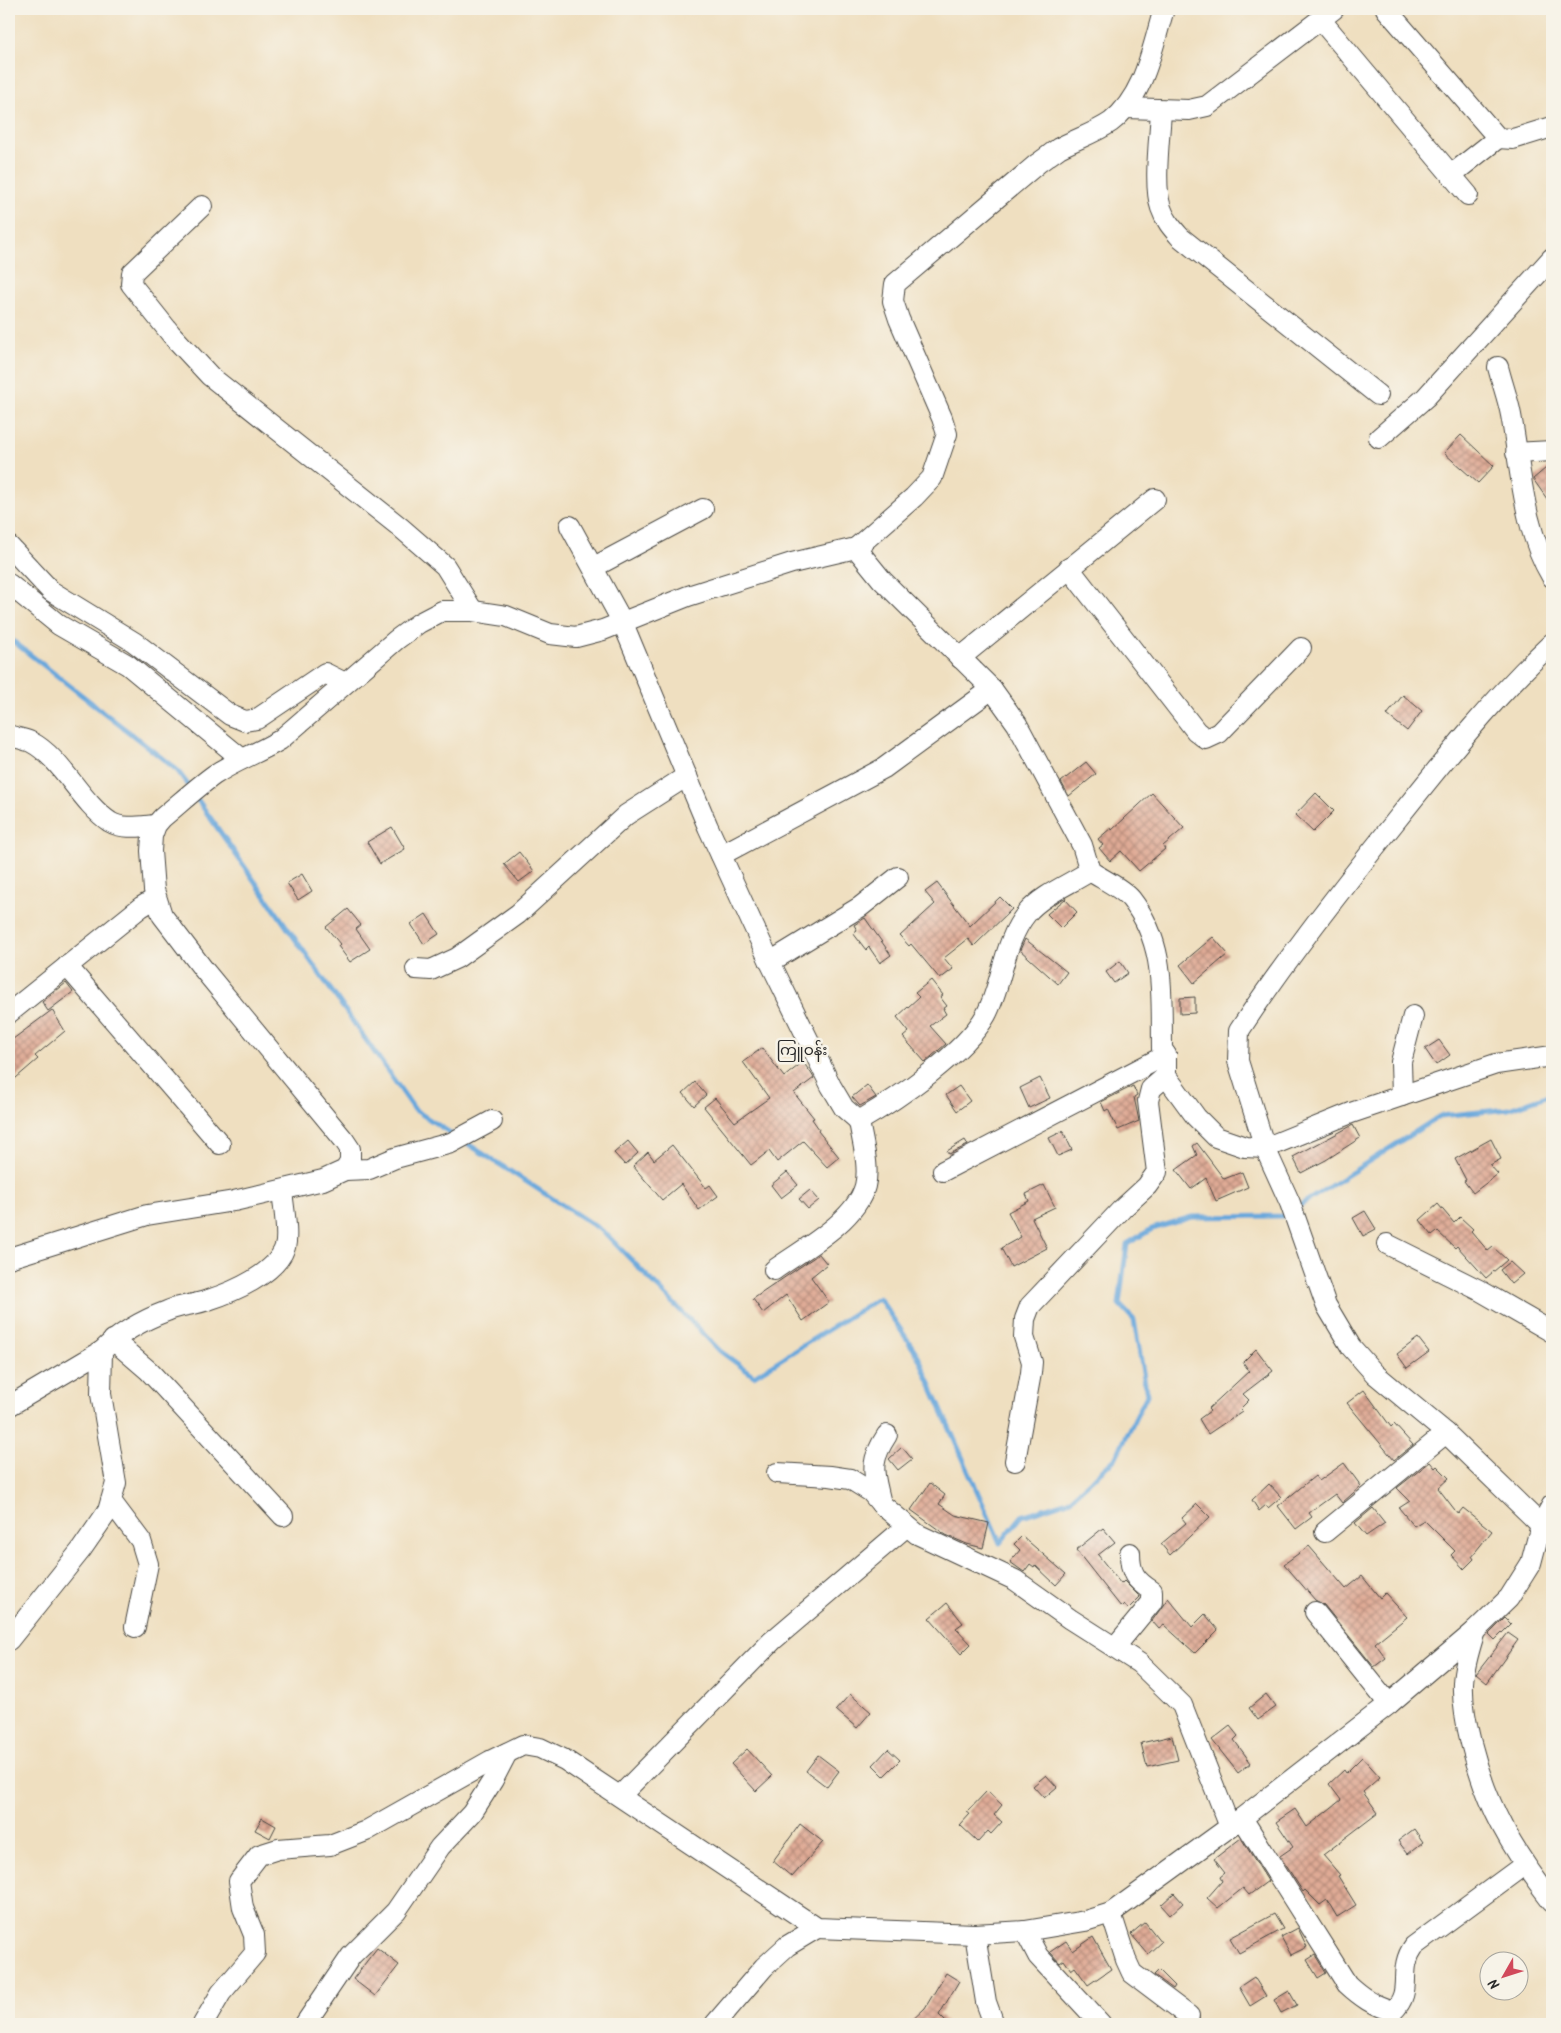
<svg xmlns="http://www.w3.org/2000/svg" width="1561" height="2033" font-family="Kalam,'Noto Sans Myanmar',sans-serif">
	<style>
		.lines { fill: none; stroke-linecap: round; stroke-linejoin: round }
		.stream { stroke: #6aa8dc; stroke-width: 5 }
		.building { fill: url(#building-cross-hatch) }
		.minor-casing { stroke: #484641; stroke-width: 22 }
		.minor { stroke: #fff; stroke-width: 20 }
		.labels { text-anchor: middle; stroke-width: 5; stroke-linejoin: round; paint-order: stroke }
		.quarter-label { font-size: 15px; fill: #2b2b2b; stroke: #f7f3e8 }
	</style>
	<defs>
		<pattern id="building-cross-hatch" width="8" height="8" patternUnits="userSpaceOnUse" patternTransform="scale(1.25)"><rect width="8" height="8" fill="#dfaa95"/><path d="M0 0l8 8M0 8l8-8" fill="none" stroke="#b58b7a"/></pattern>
	</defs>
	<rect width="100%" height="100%" fill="#f7f3e8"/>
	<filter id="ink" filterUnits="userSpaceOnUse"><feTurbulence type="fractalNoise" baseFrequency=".02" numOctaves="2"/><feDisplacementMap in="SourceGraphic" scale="10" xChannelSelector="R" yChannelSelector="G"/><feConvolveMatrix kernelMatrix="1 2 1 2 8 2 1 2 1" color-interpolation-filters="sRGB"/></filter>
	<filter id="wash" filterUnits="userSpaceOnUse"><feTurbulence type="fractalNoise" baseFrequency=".0096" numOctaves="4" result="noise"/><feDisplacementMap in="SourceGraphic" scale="20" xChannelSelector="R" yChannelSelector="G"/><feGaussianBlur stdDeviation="1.12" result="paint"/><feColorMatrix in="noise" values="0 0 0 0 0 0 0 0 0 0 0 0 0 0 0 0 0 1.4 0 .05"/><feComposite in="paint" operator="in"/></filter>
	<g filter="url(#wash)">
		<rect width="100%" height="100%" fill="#efdfc0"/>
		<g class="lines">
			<!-- stream -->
			<g class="stream">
				<polyline points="9,638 177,770 191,789"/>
				<polyline points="195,796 415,1110 455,1136"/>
				<polyline points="465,1142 604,1232 720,1351 754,1376 879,1298 917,1354 1000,1543 1022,1516 1068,1501 1115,1459 1147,1395 1134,1320 1119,1304 1127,1244 1152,1229 1192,1217 1282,1216 1289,1212"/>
				<polyline points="1296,1208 1440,1116 1509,1109 1552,1094"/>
			</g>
		</g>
		<g id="blocks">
			<!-- building -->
			<g class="building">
				<polygon points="1461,435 1494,466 1478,483 1444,453"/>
				<polygon points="1552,463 1552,506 1533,479"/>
				<polygon points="1403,695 1422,711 1407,731 1387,715"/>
				<polygon points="1086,762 1096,774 1069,796 1061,782"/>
				<polygon points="1152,793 1184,828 1163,846 1165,849 1139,871 1121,851 1110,861 1099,848 1103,845 1098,839 1111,828 1112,830"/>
				<polygon points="1316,793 1334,811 1313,832 1295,815"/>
				<polygon points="392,827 405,849 380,864 367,842"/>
				<polygon points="519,852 534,871 519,882 504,864"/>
				<polygon points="302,874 312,891 298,900 287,883"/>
				<polygon points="937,883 970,926 1000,897 1012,909 974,946 968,939 944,958 953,969 940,979 911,944 909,946 900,936 935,904 925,892"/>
				<polygon points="1065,899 1077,912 1061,928 1047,914"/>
				<polygon points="348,909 361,925 356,929 370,949 350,962 338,946 340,944 326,927"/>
				<polygon points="426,914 439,934 424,944 411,924"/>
				<polygon points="865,918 891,955 880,963 869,947 866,950 853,933 857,930 854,925"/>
				<polygon points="1213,937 1228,954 1194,983 1180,965"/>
				<polygon points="1025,939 1067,972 1058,984 1020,950"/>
				<polygon points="1120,961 1128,973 1114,983 1106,972"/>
				<polygon points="931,980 943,995 940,997 947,1006 943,1009 946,1014 930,1026 946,1044 925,1062 903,1037 909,1032 897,1017 919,997 915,993"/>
				<polygon points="66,983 73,992 48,1011 42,1002"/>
				<polygon points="1195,997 1195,1013 1180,1014 1180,998"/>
				<polygon points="52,1010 65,1031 35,1056 38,1059 9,1084 9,1042"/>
				<polygon points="1439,1040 1450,1055 1436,1065 1425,1049"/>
				<polygon points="762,1048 784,1077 803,1062 811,1073 814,1078 794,1093 814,1118 812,1119 819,1129 818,1131 839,1157 827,1167 803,1141 777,1162 769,1151 751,1165 704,1107 715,1098 735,1122 769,1098 743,1062"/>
				<polygon points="1040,1078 1050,1098 1029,1108 1020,1088"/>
				<polygon points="695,1082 706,1095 694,1106 683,1093"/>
				<polygon points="867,1085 876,1097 860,1106 852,1097"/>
				<polygon points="959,1086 970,1101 957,1111 946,1095"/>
				<polygon points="1133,1086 1137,1095 1134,1097 1139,1121 1118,1130 1108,1109 1105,1111 1101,1102"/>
				<polygon points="1353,1125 1360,1138 1326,1160 1301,1173 1293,1157"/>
				<polygon points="1063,1131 1072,1150 1058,1156 1049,1138"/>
				<polygon points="1491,1139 1501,1159 1490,1165 1498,1174 1473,1193 1464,1181 1466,1180 1455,1159"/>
				<polygon points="965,1140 968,1145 949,1154 947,1151"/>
				<polygon points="628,1141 638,1153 625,1165 614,1153"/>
				<polygon points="1197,1143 1224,1179 1242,1172 1248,1187 1216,1201 1206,1178 1191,1189 1176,1170 1197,1155 1193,1146"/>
				<polygon points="672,1145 706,1188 710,1185 718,1196 699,1210 681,1184 662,1200 633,1166 648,1152 654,1160"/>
				<polygon points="787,1172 798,1185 781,1198 771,1185"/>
				<polygon points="1044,1185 1055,1207 1032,1218 1047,1248 1011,1267 1001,1248 1021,1237 1008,1212 1029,1201 1026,1194"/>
				<polygon points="810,1190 819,1200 808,1209 799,1199"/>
				<polygon points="1438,1204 1454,1223 1460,1217 1473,1229 1471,1231 1488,1251 1493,1247 1507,1260 1486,1278 1457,1246 1455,1248 1437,1231 1432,1235 1420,1220"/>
				<polygon points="1365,1211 1376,1229 1363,1236 1353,1218"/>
				<polygon points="819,1254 827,1264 811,1277 829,1302 803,1321 786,1295 763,1313 753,1299"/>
				<polygon points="1510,1262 1523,1274 1511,1284 1500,1270"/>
				<polygon points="1418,1338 1429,1352 1407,1368 1397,1354"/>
				<polygon points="1256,1349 1273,1371 1243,1394 1249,1400 1240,1409 1242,1411 1208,1434 1199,1419 1210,1411 1208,1409 1249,1371 1243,1362"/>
				<polygon points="1364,1390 1391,1427 1394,1424 1413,1445 1394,1460 1347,1403"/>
				<polygon points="902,1447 912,1459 898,1470 889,1459"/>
				<polygon points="1430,1462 1435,1468 1437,1466 1449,1478 1438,1488 1458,1514 1463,1508 1492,1531 1472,1556 1474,1559 1464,1569 1451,1555 1455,1551 1424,1520 1414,1526 1399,1508 1410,1501 1397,1488"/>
				<polygon points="1344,1463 1361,1486 1342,1503 1335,1494 1309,1513 1312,1517 1296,1529 1278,1506 1315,1476 1319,1481"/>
				<polygon points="930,1483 945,1495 939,1504 955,1515 989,1523 983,1548 967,1544 946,1535 911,1510"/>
				<polygon points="1269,1484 1281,1497 1268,1508 1266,1505 1259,1511 1252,1500"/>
				<polygon points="1197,1504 1210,1517 1170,1555 1161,1544 1186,1523 1182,1518"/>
				<polygon points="1373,1508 1385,1523 1366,1536 1355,1523"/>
				<polygon points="1103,1528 1115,1542 1098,1555 1121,1584 1124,1581 1140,1597 1128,1609 1124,1604 1121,1607 1076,1550"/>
				<polygon points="1022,1536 1066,1574 1056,1585 1035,1565 1034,1567 1030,1564 1024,1572 1010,1562 1020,1550 1014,1544"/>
				<polygon points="1309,1546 1346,1589 1362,1576 1380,1598 1385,1593 1407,1617 1375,1643 1386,1658 1374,1667 1324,1605 1315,1600 1284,1564"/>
				<polygon points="1168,1598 1192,1627 1205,1614 1218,1630 1195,1653 1164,1625 1159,1629 1152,1621"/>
				<polygon points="947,1603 963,1623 956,1628 971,1644 961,1654 929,1618"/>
				<polygon points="1505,1618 1511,1624 1495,1640 1489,1634"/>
				<polygon points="1508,1633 1518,1640 1487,1683 1476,1674"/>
				<polygon points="850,1694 871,1712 857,1728 836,1710"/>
				<polygon points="1266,1694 1276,1707 1258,1720 1249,1708"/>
				<polygon points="1230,1726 1238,1736 1234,1740 1251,1763 1238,1773 1212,1740"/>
				<polygon points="1172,1736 1178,1760 1147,1767 1141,1743"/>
				<polygon points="747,1749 772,1776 756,1791 731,1764"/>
				<polygon points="888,1749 900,1760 884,1776 873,1765"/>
				<polygon points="818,1755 839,1771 827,1787 806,1771"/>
				<polygon points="1362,1757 1380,1777 1363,1792 1378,1813 1323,1855 1340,1875 1338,1876 1356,1905 1337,1917 1327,1900 1320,1905 1305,1890 1303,1892 1280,1856 1293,1847 1276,1822 1295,1809 1307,1827 1341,1800 1329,1784 1344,1770 1346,1773"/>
				<polygon points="1046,1775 1057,1787 1044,1798 1033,1786"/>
				<polygon points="987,1791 1002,1805 994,1815 1002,1822 991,1834 988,1831 978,1842 960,1825 970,1814 967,1812"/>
				<polygon points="262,1818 276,1826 270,1838 255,1830"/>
				<polygon points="800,1824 823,1842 792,1877 773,1861"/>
				<polygon points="1414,1829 1423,1842 1408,1854 1398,1841"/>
				<polygon points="1241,1838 1268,1881 1249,1895 1243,1888 1218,1908 1207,1898 1222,1881 1220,1877 1225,1873 1214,1859"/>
				<polygon points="1174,1893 1183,1903 1170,1915 1161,1905"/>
				<polygon points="1274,1914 1283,1929 1239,1953 1230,1938"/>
				<polygon points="1145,1922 1161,1942 1148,1954 1131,1934"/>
				<polygon points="1298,1928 1307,1947 1291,1955 1281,1937"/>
				<polygon points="1093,1937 1111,1969 1088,1985 1075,1967 1071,1970 1064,1960 1060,1963 1050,1952 1066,1941 1073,1951"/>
				<polygon points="377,1948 399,1965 375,1996 353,1979"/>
				<polygon points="1315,1955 1326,1973 1318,1978 1307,1960"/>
				<polygon points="1159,1970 1175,1986 1173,1989 1154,1975"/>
				<polygon points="946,1973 959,1981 939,2015 948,2024 908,2024 925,2008"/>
				<polygon points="1254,1977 1266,1996 1250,2006 1239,1987"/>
				<polygon points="1289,1991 1297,2005 1281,2013 1274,2000"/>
			</g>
		</g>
	</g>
	<g filter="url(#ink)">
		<use href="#blocks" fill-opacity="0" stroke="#484641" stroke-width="1"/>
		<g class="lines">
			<!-- minor casing -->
			<g class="minor-casing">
				<g id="minor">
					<polyline points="1386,9 1498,138 1513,139 1552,127"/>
					<polyline points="1320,19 1468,195"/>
					<polyline points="1126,108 1189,110 1207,106 1334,9"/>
					<path d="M1161,110C1160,136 1153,185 1161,208C1165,220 1172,228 1180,237L1378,395"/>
					<polyline points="1451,175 1498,138"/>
					<polyline points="202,206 132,273 131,284 171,334 210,376 400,527 445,566 473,611"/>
					<path d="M1498,367C1502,383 1508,399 1511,415C1521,469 1523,529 1552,577"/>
					<polyline points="1379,438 1426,397 1552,258"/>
					<polyline points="1516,453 1552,451"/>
					<path d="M570,526L622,621L708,827L770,962L831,1086L844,1108L859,1121C897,1099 965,1053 986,1015C1003,983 1003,942 1027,913C1042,895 1070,884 1090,871"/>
					<polyline points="9,546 51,591 134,642 230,715 245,721 257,719 325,673 345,683"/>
					<path d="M856,548L914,497L932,478L947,434L942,418L899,319L893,301L895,284L1037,164C1044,159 1052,153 1059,148C1076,139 1095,133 1111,122C1145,95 1152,48 1164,9"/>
					<polyline points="594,567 703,509"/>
					<polyline points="1069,568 1196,731 1206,739 1219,733 1301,648"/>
					<polyline points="9,584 59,625 128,665 242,759"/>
					<polyline points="960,658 1155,499"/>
					<path d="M9,735C16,738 24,739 31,742C62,758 80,802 110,822C123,830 142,826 156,825"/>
					<polyline points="721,855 884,768 992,689"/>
					<polyline points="770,962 860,907 898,877"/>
					<polyline points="67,966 220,1144"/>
					<polyline points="416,969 431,970 457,958 518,914 626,815 687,776"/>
					<polyline points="9,1013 141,907 156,898"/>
					<polyline points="1402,1096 1401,1062 1413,1016"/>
					<polyline points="345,1170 369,1169 395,1158 451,1143 492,1121"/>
					<polyline points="943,1171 1166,1055"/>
					<polyline points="1387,1244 1479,1290 1552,1332"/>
					<path d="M9,1258L147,1215L234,1201L323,1180L345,1170L350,1162V1149L344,1140L204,970L162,915L154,890L151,851L152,836L156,825L162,818C179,804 196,788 214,775C235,761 258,753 280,740L396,640L419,623L442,611H473L506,616L550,634L576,637L603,630L688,596L792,563L856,548L882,580L992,689L1017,724L1082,845L1090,871C1102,879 1122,888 1131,899C1167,945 1161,995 1162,1049L1166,1055V1076L1196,1117L1216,1137L1245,1147L1265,1148L1351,1113L1496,1064L1552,1056"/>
					<path d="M774,1270C802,1250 856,1221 865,1186C870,1166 862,1141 859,1121"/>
					<polyline points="113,1340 149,1371 283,1516"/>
					<path d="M9,1406L102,1351C120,1333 143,1320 167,1311C180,1305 195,1305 208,1300C233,1292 276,1274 285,1247C289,1234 283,1204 282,1190"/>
					<polyline points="1015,1461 1031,1373 1032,1362 1024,1337 1025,1319 1030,1306 1122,1209 1147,1186 1157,1172 1148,1101 1151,1089 1166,1076"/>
					<polyline points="777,1473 830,1476 850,1479 871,1492 881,1504 917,1534 1015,1580 1070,1619 1139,1663 1182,1705 1230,1827"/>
					<polyline points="111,1501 141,1541 148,1564 135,1627"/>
					<path d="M881,1504C874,1472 868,1464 887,1435"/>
					<path d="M1541,1525L1446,1433L1375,1374L1351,1347L1326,1305L1290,1203L1265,1148L1238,1061L1239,1031C1283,964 1333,900 1383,837C1437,769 1489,702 1552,643"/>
					<polyline points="1325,1532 1446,1433"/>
					<polyline points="1315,1612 1389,1704"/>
					<path d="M1475,1631C1470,1647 1464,1665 1463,1683C1462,1704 1466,1723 1471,1743C1487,1807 1512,1850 1552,1901"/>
					<polyline points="9,1640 81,1550 108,1511 116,1483 101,1394 102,1351"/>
					<path d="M1115,1647L1152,1602V1591C1135,1580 1130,1573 1130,1553"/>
					<polyline points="620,1796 772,1641 907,1526"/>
					<path d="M1242,1818L1347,1984C1361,1997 1374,2006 1393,2011C1415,1990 1396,1971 1414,1946L1524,1865"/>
					<polyline points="1111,1913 1126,1960 1132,1973 1189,2016"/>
					<polyline points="1025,1931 1038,1956 1101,2024"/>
					<polyline points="975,1934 986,2002 994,2024"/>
					<polyline points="203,2024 221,1993 255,1953 254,1935 243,1908 239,1881 259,1855 278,1849 330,1845 366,1831 490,1761 523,1745 540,1748 565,1760 817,1928 975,1934 1025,1931 1085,1921 1111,1913 1242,1818 1389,1704 1475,1631 1509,1598 1531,1563 1541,1525 1552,1505"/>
					<polyline points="305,2024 351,1956 396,1911 440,1847 472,1813 493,1780 507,1753"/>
					<polyline points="715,2024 764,1967 787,1946 817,1928"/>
				</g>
			</g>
			<!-- minor -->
			<use href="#minor" class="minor"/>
		</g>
	</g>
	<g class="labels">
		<!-- quarter labels -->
		<g class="quarter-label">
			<text x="802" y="1055">ကြူဝန်း</text>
		</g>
	</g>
	<!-- margin -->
	<rect width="1561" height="2033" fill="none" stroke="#f7f3e8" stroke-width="30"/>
	<!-- north arrow -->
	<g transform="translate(1504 1976) rotate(231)"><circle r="24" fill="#f7f3e8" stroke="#a5a39c"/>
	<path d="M0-4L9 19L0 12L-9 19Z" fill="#d1495b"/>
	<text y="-8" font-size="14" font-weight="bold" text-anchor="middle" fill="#2b2b2b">N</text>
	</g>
</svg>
